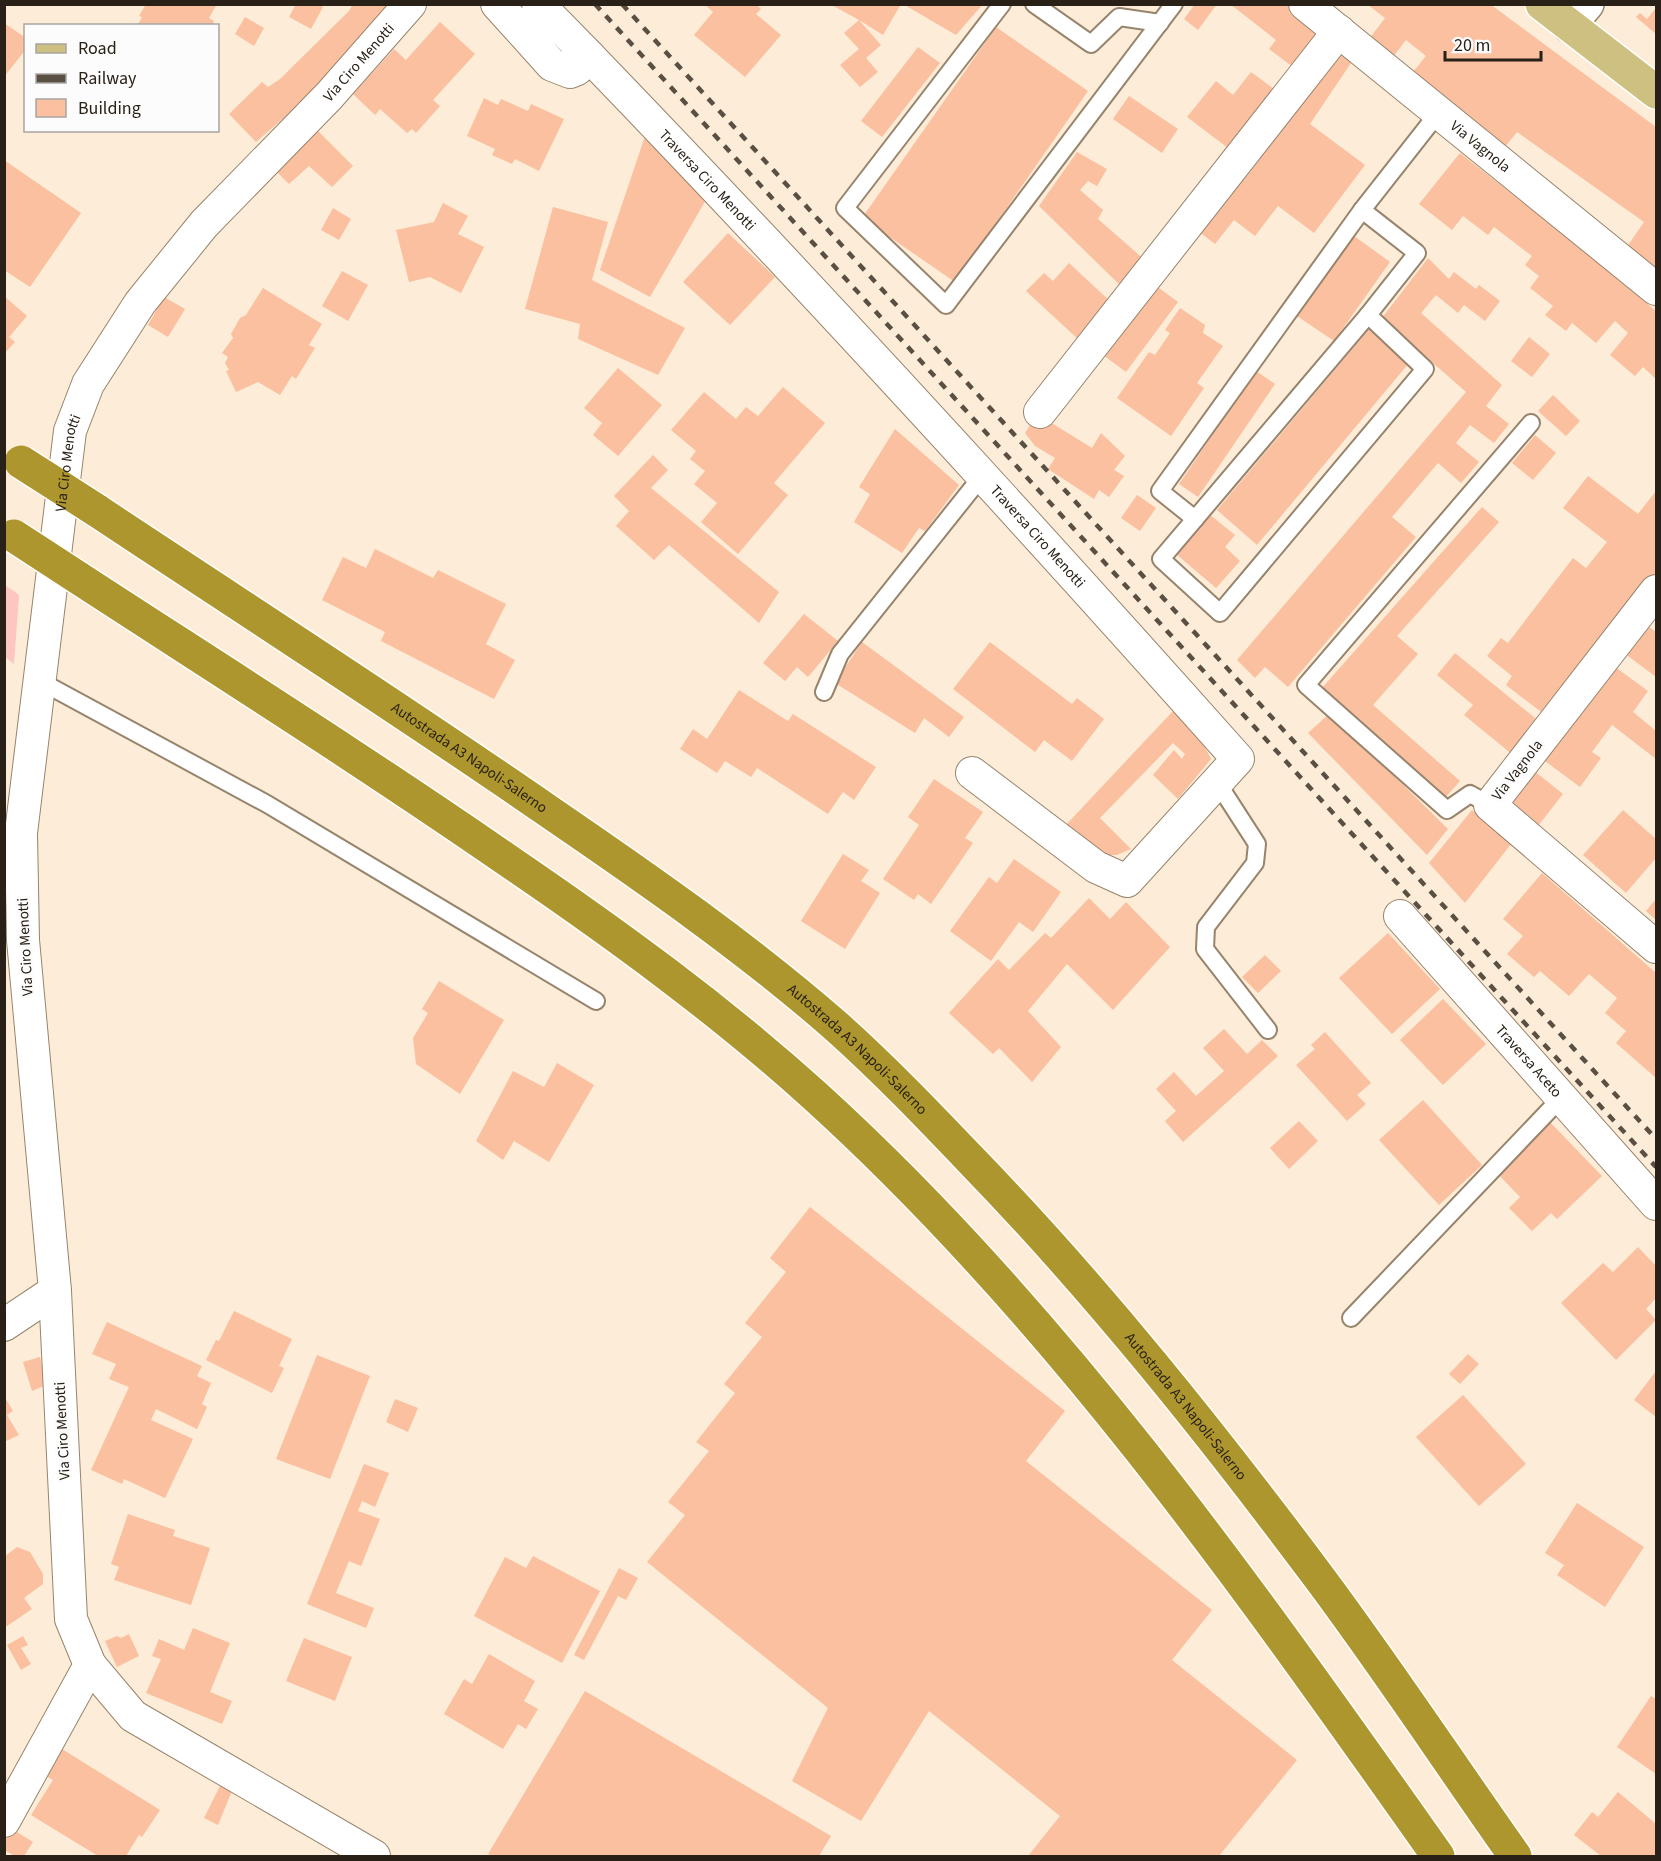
<svg xmlns="http://www.w3.org/2000/svg" width="1661" height="1861" font-family="'Source Sans 3',sans-serif">
	<style>
		.green { fill: #fbc7c0 }
		.building { fill: #fac0a0 }
		.lines { fill: none; stroke-linecap: round; stroke-linejoin: round }
		.service-casing { stroke: #97846c; stroke-width: 20 }
		.minor-casing { stroke: #97846c; stroke-width: 34 }
		.tertiary-casing { stroke: #97846c; stroke-width: 36 }
		.primary-casing { stroke: #fff; stroke-width: 36 }
		.motorway-casing { stroke: #fff; stroke-width: 36 }
		.service { stroke: #fff; stroke-width: 16 }
		.minor { stroke: #fff; stroke-width: 32 }
		.tertiary { stroke: #fff; stroke-width: 33 }
		.primary { stroke: #cec081; stroke-width: 33 }
		.motorway { stroke: #ad962d; stroke-width: 33 }
		.rail { stroke: #594f43; stroke-width: 4.5; stroke-dasharray: 8 8; stroke-linecap: butt }
		.motorway-bridge-casing { stroke: #fff; stroke-width: 36; stroke-linecap: butt }
		.motorway-bridge { stroke: #ad962d; stroke-width: 33 }
		.labels { text-anchor: middle; stroke-width: 6; stroke-linejoin: round; paint-order: stroke }
		.street-label { font-size: 15px; fill: #292117; stroke: #fcfcfc }
	</style>
	<rect width="100%" height="100%" fill="#fdecd7"/>
	<!-- green -->
	<polygon class="green" points="5,585 19,595 14,664 5,657"/>
	<!-- building -->
	<g class="building">
		<polygon points="146,4 217,4 209,18 214,21 212,26 137,26 142,17 139,16"/>
		<polygon points="296,4 318,4 323,7 311,29 289,17"/>
		<polygon points="353,4 393,4 377,30 303,101 256,142 229,114 262,82 268,87 280,79 349,11"/>
		<polygon points="704,4 756,4 761,9 756,14 781,35 745,77 694,35 713,12"/>
		<polygon points="830,4 901,4 883,35 859,20 881,45 866,58 878,72 860,87 840,65 859,49 844,33 859,20"/>
		<polygon points="903,4 983,4 956,35"/>
		<polygon points="1195,4 1217,4 1198,30 1184,19"/>
		<polygon points="1230,4 1287,4 1325,34 1297,70 1269,49 1276,40"/>
		<polygon points="1367,4 1490,4 1656,127 1656,280 1622,254 1644,222 1517,132 1501,152 1408,78 1426,56 1406,40 1390,61 1366,43 1385,18"/>
		<polygon points="1656,8 1656,34 1636,17 1640,13 1647,19"/>
		<polygon points="245,17 264,28 254,46 235,34"/>
		<polygon points="440,22 475,54 433,100 440,106 416,133 412,129 407,133 380,109 375,115 353,94 394,49 406,60"/>
		<polygon points="4,23 26,38 26,49 4,77"/>
		<polygon points="996,27 1088,91 955,282 862,218"/>
		<polygon points="918,47 940,63 882,137 861,121"/>
		<polygon points="1336,48 1353,60 1310,124 1365,165 1314,233 1278,206 1255,236 1234,220 1215,244 1194,228 1236,174 1244,180 1296,112"/>
		<polygon points="1251,72 1278,92 1232,151 1187,117 1216,81 1233,95"/>
		<polygon points="1129,96 1178,129 1162,153 1113,119"/>
		<polygon points="484,98 498,105 501,99 528,111 531,104 564,119 539,171 515,159 512,164 492,155 495,149 467,136"/>
		<polygon points="316,129 353,166 332,187 309,166 289,184 275,170"/>
		<polygon points="645,136 707,198 650,297 600,270"/>
		<polygon points="1077,152 1107,169 1097,186 1088,181 1080,190 1103,210 1098,219 1147,262 1125,290 1039,206"/>
		<polygon points="1460,153 1592,257 1656,311 1656,379 1643,367 1635,376 1610,355 1628,333 1615,321 1596,343 1572,323 1566,331 1545,315 1553,306 1530,288 1539,276 1525,265 1532,256 1494,227 1488,235 1463,216 1452,230 1419,204"/>
		<polygon points="4,160 81,213 30,287 4,270"/>
		<polygon points="443,203 468,216 458,234 484,247 461,293 430,277 409,282 396,230 434,222"/>
		<polygon points="553,207 608,222 592,280 685,328 658,375 578,339 580,324 525,309"/>
		<polygon points="333,208 351,219 339,240 321,230"/>
		<polygon points="728,233 775,277 730,325 683,282"/>
		<polygon points="1354,236 1390,262 1334,341 1297,316"/>
		<polygon points="1428,258 1449,279 1454,272 1476,289 1479,285 1500,301 1485,321 1464,305 1458,313 1436,295 1421,313 1502,385 1486,406 1509,424 1494,443 1470,425 1456,443 1479,462 1461,483 1438,463 1392,517 1416,537 1288,687 1265,667 1255,678 1237,660 1466,392 1382,318"/>
		<polygon points="1069,263 1113,304 1079,340 1026,291 1044,273 1053,281"/>
		<polygon points="342,271 368,285 348,321 322,306"/>
		<polygon points="1151,282 1178,302 1126,372 1099,352"/>
		<polygon points="263,288 322,324 309,345 315,348 296,379 292,376 280,395 258,382 236,392 226,371 229,370 225,363 228,357 222,353 233,338 231,334 240,318 246,315"/>
		<polygon points="4,296 27,316 9,337 15,342 4,354"/>
		<polygon points="164,297 185,309 168,337 148,325"/>
		<polygon points="1180,308 1205,325 1203,333 1223,346 1197,383 1204,388 1171,436 1117,398 1149,352 1155,355 1170,333 1165,330"/>
		<polygon points="1369,329 1409,363 1257,545 1217,510"/>
		<polygon points="1529,337 1550,354 1532,377 1511,361"/>
		<polygon points="618,368 662,405 618,456 593,435 602,423 584,408"/>
		<polygon points="1256,371 1275,384 1198,497 1179,484"/>
		<polygon points="783,387 825,423 774,483 788,495 738,554 701,522 717,503 694,484 705,471 690,459 696,451 671,430 704,392 736,419 746,407 758,416"/>
		<polygon points="1553,395 1580,421 1566,436 1538,411"/>
		<polygon points="1037,414 1092,448 1101,433 1125,456 1114,470 1124,476 1109,497 1099,490 1094,499 1048,469 1055,458 1035,446 1025,433"/>
		<polygon points="895,429 959,485 925,531 919,528 902,553 854,522 870,494 859,487"/>
		<polygon points="1535,435 1556,453 1533,480 1512,463"/>
		<polygon points="653,455 668,470 651,488 779,592 759,623 669,545 654,560 616,526 629,511 614,496"/>
		<polygon points="1588,476 1638,514 1656,491 1656,573 1545,715 1506,685 1512,676 1487,656 1501,638 1508,643 1573,558 1586,568 1607,542 1563,508"/>
		<polygon points="1137,495 1156,508 1140,531 1121,518"/>
		<polygon points="1482,507 1499,522 1397,636 1418,654 1373,705 1460,781 1445,798 1322,688"/>
		<polygon points="1209,514 1235,535 1225,547 1240,561 1216,588 1176,554"/>
		<polygon points="375,549 433,578 438,570 506,604 486,644 515,660 494,699 381,641 385,632 322,600 343,557 366,568"/>
		<polygon points="804,614 838,641 808,677 797,667 785,681 763,663"/>
		<polygon points="1641,621 1656,632 1656,677 1620,650"/>
		<polygon points="862,642 964,717 949,737 924,718 915,733 835,683"/>
		<polygon points="990,642 1072,704 1077,698 1104,719 1072,761 1044,740 1035,752 953,689"/>
		<polygon points="1455,653 1540,722 1513,755 1464,715 1473,705 1437,675"/>
		<polygon points="1611,664 1648,691 1633,712 1656,731 1656,759 1612,725 1592,752 1601,758 1580,787 1541,758"/>
		<polygon points="739,690 788,721 793,714 876,767 854,800 843,792 828,814 757,768 751,777 725,761 717,773 680,749 693,729 707,739"/>
		<polygon points="1173,711 1200,738 1211,759 1178,799 1153,775 1174,750 1182,759 1185,754 1173,743 1100,818 1131,849 1117,855 1102,855 1065,826"/>
		<polygon points="1330,713 1448,829 1427,855 1308,733"/>
		<polygon points="1533,770 1563,794 1534,831 1505,807"/>
		<polygon points="934,779 983,812 965,838 973,843 931,904 918,894 914,900 883,879 919,825 908,817"/>
		<polygon points="1472,810 1511,844 1465,903 1429,863"/>
		<polygon points="1623,810 1656,839 1656,858 1626,893 1583,855"/>
		<polygon points="843,854 869,870 861,881 880,893 845,949 801,921"/>
		<polygon points="1014,859 1061,892 1033,932 1019,922 991,961 950,931 989,877 997,883"/>
		<polygon points="1542,873 1656,973 1656,1078 1616,1043 1626,1031 1605,1013 1617,998 1589,974 1569,996 1540,971 1534,977 1507,954 1523,936 1503,919"/>
		<polygon points="1089,898 1110,919 1126,902 1170,947 1113,1010 1067,964 1028,1011 1061,1047 1032,1082 999,1048 993,1054 949,1013 998,959 1009,970 1045,933 1051,938"/>
		<polygon points="1656,899 1656,920 1646,911"/>
		<polygon points="1388,933 1440,989 1392,1034 1339,978"/>
		<polygon points="1265,955 1281,971 1258,993 1242,977"/>
		<polygon points="439,981 504,1020 460,1094 416,1064 413,1038 428,1013 422,1009"/>
		<polygon points="1443,999 1486,1044 1443,1085 1400,1040"/>
		<polygon points="1224,1029 1247,1054 1262,1040 1278,1056 1183,1142 1165,1121 1176,1111 1156,1089 1174,1072 1196,1096 1224,1071 1203,1048"/>
		<polygon points="1325,1032 1371,1083 1357,1095 1366,1104 1347,1121 1296,1065 1315,1049 1311,1045"/>
		<polygon points="557,1063 594,1085 549,1162 514,1141 503,1160 476,1141 513,1071 544,1087"/>
		<polygon points="1423,1100 1482,1165 1439,1205 1379,1140"/>
		<polygon points="1547,1119 1602,1176 1557,1219 1551,1213 1532,1231 1509,1208 1520,1197 1495,1171"/>
		<polygon points="1299,1121 1318,1141 1289,1169 1270,1148"/>
		<polygon points="810,1207 1065,1411 1026,1461 1212,1610 1172,1660 1297,1760 1219,1856 1028,1856 1060,1816 929,1711 861,1821 792,1781 828,1708 647,1562 685,1515 668,1502 709,1451 696,1442 735,1393 724,1384 762,1337 745,1323 786,1272 770,1258"/>
		<polygon points="1638,1247 1656,1266 1656,1298 1646,1309 1656,1320 1616,1360 1561,1303 1603,1263 1613,1272"/>
		<polygon points="234,1311 292,1339 279,1366 284,1368 272,1393 206,1360 216,1340 219,1341"/>
		<polygon points="107,1322 202,1366 197,1376 211,1383 202,1404 207,1407 197,1429 156,1409 151,1420 193,1439 165,1498 124,1479 122,1484 91,1470 129,1387 109,1379 116,1364 92,1354"/>
		<polygon points="1468,1354 1479,1364 1460,1384 1449,1374"/>
		<polygon points="317,1355 370,1376 330,1479 276,1459"/>
		<polygon points="40,1357 46,1385 32,1391 23,1362"/>
		<polygon points="1656,1371 1656,1417 1634,1400"/>
		<polygon points="1463,1395 1526,1464 1479,1506 1416,1437"/>
		<polygon points="4,1396 13,1411 7,1415 19,1435 4,1442"/>
		<polygon points="395,1399 418,1408 408,1432 386,1422"/>
		<polygon points="364,1464 389,1473 375,1507 362,1501 358,1511 380,1519 361,1566 349,1561 336,1593 374,1608 366,1628 307,1604"/>
		<polygon points="1577,1503 1644,1547 1605,1607 1557,1575 1564,1565 1545,1553"/>
		<polygon points="128,1514 175,1530 173,1536 210,1548 191,1605 114,1580 119,1567 111,1564"/>
		<polygon points="17,1547 30,1552 43,1574 43,1584 24,1598 32,1609 4,1628 4,1557"/>
		<polygon points="533,1556 600,1591 562,1663 474,1616 505,1557 526,1568"/>
		<polygon points="619,1568 638,1578 626,1600 618,1596 584,1660 574,1655"/>
		<polygon points="193,1628 230,1643 210,1692 232,1701 222,1724 146,1693 161,1659 152,1656 159,1639 184,1650"/>
		<polygon points="129,1634 139,1656 117,1667 105,1641 117,1636 121,1638"/>
		<polygon points="23,1636 28,1645 21,1648 31,1664 21,1670 7,1645"/>
		<polygon points="304,1638 352,1657 335,1701 286,1681"/>
		<polygon points="489,1654 535,1681 524,1701 538,1709 526,1729 518,1724 503,1749 444,1714 464,1679 472,1684"/>
		<polygon points="585,1691 831,1836 819,1856 492,1856 488,1854"/>
		<polygon points="1651,1696 1656,1699 1656,1774 1617,1747"/>
		<polygon points="62,1749 160,1810 142,1837 139,1835 126,1856 98,1856 31,1815 53,1780 46,1776"/>
		<polygon points="223,1780 234,1786 218,1825 204,1818"/>
		<polygon points="1618,1792 1656,1824 1656,1856 1601,1856 1574,1835 1592,1812 1598,1817"/>
		<polygon points="12,1829 33,1842 24,1856 15,1856 4,1850 4,1843"/>
	</g>
	<g class="lines">
		<!-- service casing -->
		<g class="service-casing">
			<g id="service">
				<polyline points="1002,4 845,208 946,305 1174,4"/>
				<polyline points="1034,4 1091,44 1119,17 1160,23"/>
				<polyline points="1368,315 1195,519 1160,491 1362,210 1439,112"/>
				<polyline points="1195,519 1161,559 1220,613 1425,369 1368,315 1417,253 1362,210"/>
				<polyline points="38,680 267,804 596,1001"/>
				<polyline points="824,692 840,654 982,476"/>
				<polyline points="1217,782 1257,844 1255,863 1206,927 1205,949 1268,1030"/>
				<polyline points="1490,805 1470,794 1447,810 1306,685 1531,423"/>
				<polyline points="1351,1318 1561,1098"/>
			</g>
		</g>
		<!-- minor casing -->
		<g class="minor-casing">
			<g id="minor">
				<polyline points="497,4 552,65 570,72 577,69 590,57 538,4"/>
				<path id="s1" d="M1305,4L1656,289"/>
				<path id="s2" d="M590,57C811,286 1026,521 1238,759L1127,881L1096,867L972,773"/>
				<polyline points="1040,412 1339,31"/>
				<polyline points="1656,591 1490,805 1656,947"/>
				<path id="s3" d="M1400,916L1656,1204"/>
				<polyline points="4,1325 55,1291"/>
				<polyline points="4,1821 90,1665"/>
				<path id="s4" d="M374,1856L133,1716L90,1665L71,1619L55,1291L23,940L21,833L70,431L88,384L140,303L204,224L329,96L410,4"/>
			</g>
		</g>
		<!-- tertiary casing -->
		<g class="tertiary-casing">
			<polyline id="tertiary" points="1569,25 1587,4"/>
		</g>
		<!-- primary casing -->
		<g class="primary-casing">
			<polyline id="primary" points="1542,4 1656,92"/>
		</g>
		<!-- motorway casing -->
		<g class="motorway-casing">
			<g id="motorway">
				<path id="s5" d="M96,510C248,611 401,709 551,813C649,880 748,949 837,1027C884,1069 928,1115 971,1160C1098,1291 1212,1434 1321,1580C1388,1670 1450,1764 1515,1856"/>
				<path d="M77,577C223,672 370,765 513,864C617,935 720,1010 814,1095C1058,1316 1249,1589 1438,1856"/>
			</g>
		</g>
		<!-- service -->
		<use href="#service" class="service"/>
		<!-- minor -->
		<use href="#minor" class="minor"/>
		<!-- tertiary -->
		<use href="#tertiary" class="tertiary"/>
		<!-- primary -->
		<use href="#primary" class="primary"/>
		<!-- motorway -->
		<use href="#motorway" class="motorway"/>
		<!-- rail -->
		<g class="rail">
			<polyline points="595,4 1656,1167"/>
			<polyline points="622,4 1656,1139"/>
		</g>
		<!-- motorway-bridge casing -->
		<g class="motorway-bridge-casing">
			<g id="motorway-bridge">
				<polyline points="21,462 96,510"/>
				<polyline points="14,536 77,577"/>
			</g>
		</g>
		<!-- motorway-bridge -->
		<use href="#motorway-bridge" class="motorway-bridge"/>
	</g>
	<g class="labels">
		<!-- street labels -->
		<g class="street-label">
			<text dy="5" stroke="none"><textPath href="#s4" startOffset="2060">Via Ciro Menotti</textPath></text>
			<text dy="5" stroke="none"><textPath href="#s1" startOffset="226">Via Vagnola</textPath></text>
			<text dy="5" stroke="none"><textPath href="#s2" startOffset="170">Traversa Ciro Menotti</textPath></text>
			<text dy="5" stroke="none"><textPath href="#s4" startOffset="1556">Via Ciro Menotti</textPath></text>
			<text dy="5" stroke="none"><textPath href="#s2" startOffset="656">Traversa Ciro Menotti</textPath></text>
			<text dy="5" stroke="none"><textPath href="#s5" startOffset="448">Autostrada A3 Napoli-Salerno</textPath></text>
			<text transform="translate(1517 770) rotate(-52)" y="5">Via Vagnola</text>
			<text transform="translate(25 947) rotate(-93)" y="5">Via Ciro Menotti</text>
			<text dy="5" stroke="none"><textPath href="#s5" startOffset="934">Autostrada A3 Napoli-Salerno</textPath></text>
			<text dy="5" stroke="none"><textPath href="#s3" startOffset="194">Traversa Aceto</textPath></text>
			<text dy="5" stroke="none"><textPath href="#s5" startOffset="1420">Autostrada A3 Napoli-Salerno</textPath></text>
			<text transform="translate(62 1431) rotate(-93)" y="5">Via Ciro Menotti</text>
		</g>
	</g>
	<!-- border -->
	<rect width="1661" height="1861" fill="none" stroke="#292117" stroke-width="12"/>
	<!-- legend -->
	<rect x="24" y="24" width="195" height="108" fill="#fcfcfc" stroke="#a8a4a0" stroke-width="1.5"/>
	<rect x="36" y="44" width="30" height="9" fill="#cec081" stroke="#a8a4a0" stroke-width="1.5"/>
	<text x="78" y="54" font-size="18" fill="#292117">Road</text>
	<rect x="36" y="74" width="30" height="9" fill="#594f43" stroke="#a8a4a0" stroke-width="1.5"/>
	<text x="78" y="84" font-size="18" fill="#292117">Railway</text>
	<rect x="36" y="99" width="30" height="18" fill="#fac0a0" stroke="#a8a4a0" stroke-width="1.5"/>
	<text x="78" y="114" font-size="18" fill="#292117">Building</text>
	<!-- scale -->
	<path d="M1445 51v9h96v-9" fill="none" stroke="#292117" stroke-width="3"/>
	<text x="1454" y="51" font-size="18" fill="#292117" stroke="#fcfcfc" stroke-width="4.5" paint-order="stroke">20 m</text>
</svg>
